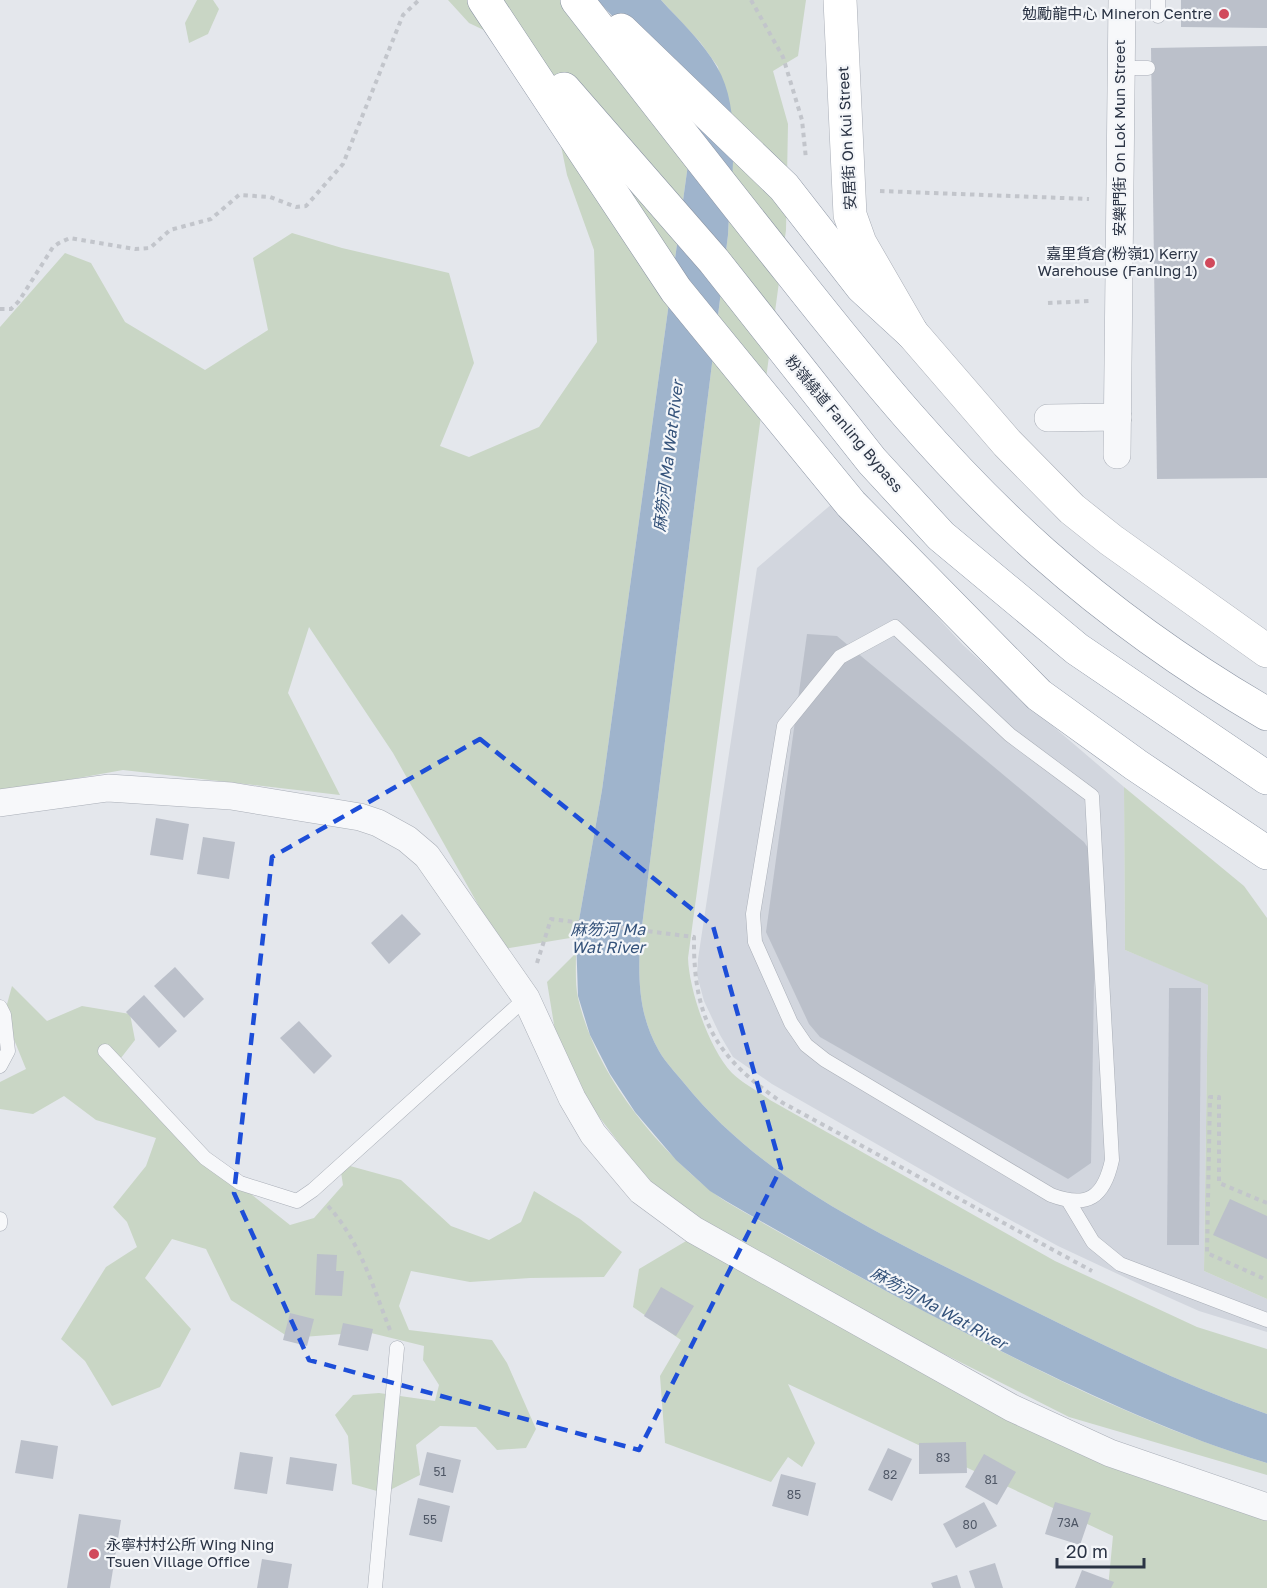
<svg xmlns="http://www.w3.org/2000/svg" width="1267" height="1588" font-family="'Golos Text','Noto Sans SC',sans-serif">
	<style>
		.built { fill: #d2d6de }
		.green { fill: #c9d6c5 }
		.water { fill: #9fb4cc }
		.building { fill: #bbc0ca }
		.lines { fill: none; stroke-linecap: round; stroke-linejoin: round }
		.lane-casing { stroke: #a9aeb7; stroke-width: 15 }
		.street-casing { stroke: #a9aeb7; stroke-width: 28 }
		.secondary-casing { stroke: #a9aeb7; stroke-width: 34 }
		.highway-casing { stroke: #8b94a3; stroke-width: 34 }
		.path { stroke: #c2c5cb; stroke-width: 4; stroke-dasharray: 4.5 4.5; stroke-linecap: butt }
		.lane { stroke: #f7f8fa; stroke-width: 14 }
		.street { stroke: #f7f8fa; stroke-width: 27 }
		.secondary { stroke: #fff; stroke-width: 33 }
		.highway { stroke: #fff; stroke-width: 33 }
		.marked { fill: none; stroke: #1d4ed8; stroke-width: 4.5; stroke-dasharray: 12 8; stroke-linejoin: round }
		.poi-dot { fill: #d1495b; stroke: #f4f6f9; stroke-width: 2 }
		.labels { text-anchor: middle; stroke-width: 4.5; stroke-linejoin: round; paint-order: stroke }
		.number-label { font-size: 12px; fill: #4f5766 }
		.poi-label { font-size: 15px; fill: #2b3445; stroke: #f4f6f9; text-anchor: end }
		.street-label { font-size: 15px; fill: #2b3445; stroke: #f4f6f9 }
		.water-label { font-size: 16px; font-style: italic; fill: #34527a; stroke: #f4f6f9 }
	</style>
	<rect width="100%" height="100%" fill="#e4e7ec"/>
	<!-- built -->
	<polygon class="built" points="833,503 963,645 1027,704 1124,787 1125,950 1208,984 1204,1271 1267,1299 1267,1332 1199,1311 1152,1290 1058,1246 983,1205 772,1084 733,1057 720,1035 704,1001 697,975 698,959 757,568"/>
	<!-- green -->
	<g class="green">
		<polygon points="197,0 213,0 219,9 208,34 189,43 185,23"/>
		<polygon points="448,0 575,0 689,157 602,790 576,937 503,949 393,753 309,627 288,693 340,795 123,770 0,792 0,327 65,253 91,263 125,322 205,370 268,330 253,258 292,233 342,248 449,273 474,363 440,446 469,457 539,427 597,342 594,250 567,175 543,58 469,23"/>
		<path d="M661,0H806L798,56L773,71L788,124L786,230L688,958C689,990 709,1049 732,1073C742,1083 758,1091 770,1100L1055,1261L1197,1327L1267,1349V1414C1173,1381 1087,1337 998,1293C887,1237 764,1183 684,1083C676,1073 666,1063 659,1051C639,1016 638,981 640,942L728,235L732,146L718,67L700,42Z"/>
		<polygon points="1124,787 1244,886 1267,918 1267,1299 1204,1271 1208,985 1125,950"/>
		<path d="M576,953C576,967 575,984 578,998C595,1072 652,1143 710,1190C723,1201 741,1210 756,1219C794,1241 832,1262 871,1283C999,1351 1128,1421 1267,1463V1475L1069,1417L780,1271L658,1194L561,1067L547,982Z"/>
		<polygon points="12,986 47,1021 82,1006 130,1014 135,1040 117,1063 213,1164 290,1225 314,1218 343,1185 340,1166 350,1166 401,1180 451,1226 489,1240 521,1222 534,1191 580,1219 622,1252 604,1277 530,1278 470,1282 411,1271 399,1306 409,1330 492,1340 507,1363 536,1429 526,1448 497,1450 476,1427 440,1426 416,1445 420,1475 384,1493 352,1484 348,1436 335,1415 353,1395 379,1393 435,1401 439,1385 423,1360 424,1346 367,1332 290,1338 231,1300 206,1249 172,1239 145,1278 191,1329 160,1387 112,1406 85,1361 61,1339 106,1267 137,1247 127,1222 113,1207 146,1166 156,1138 96,1120 64,1096 33,1114 0,1109 0,1082 26,1069 4,1015"/>
		<polygon points="703,1231 1068,1431 1267,1499 1267,1588 1108,1588 1113,1536 788,1384 815,1443 802,1467 788,1457 771,1482 665,1443 660,1376 681,1340 633,1307 639,1269"/>
	</g>
	<!-- water -->
	<path class="water" d="M597,0H661C680,21 703,42 717,67C744,112 730,185 728,235L640,942C638,981 639,1016 659,1051C666,1063 676,1073 684,1083C764,1183 887,1237 998,1293C1087,1337 1173,1381 1267,1414V1463C1175,1435 1088,1394 1003,1352C909,1305 817,1254 726,1201L710,1191L676,1160L635,1112L610,1074L590,1035L578,996L576,937L602,790L689,157L641,46Z"/>
	<!-- building -->
	<g class="building">
		<polygon points="1181,0 1267,0 1267,28 1181,27"/>
		<polygon points="1267,46 1267,478 1157,479 1151,48"/>
		<polygon points="807,634 837,636 1084,842 1096,860 1091,1163 1068,1179 820,1037 809,1024 766,932"/>
		<polygon points="156,818 189,824 183,860 150,855"/>
		<polygon points="203,837 235,842 229,879 197,874"/>
		<polygon points="402,914 421,934 389,964 371,943"/>
		<polygon points="175,967 204,999 184,1018 154,986"/>
		<polygon points="1169,988 1201,988 1199,1245 1167,1245"/>
		<polygon points="144,995 177,1031 159,1048 126,1012"/>
		<polygon points="299,1021 332,1056 314,1074 280,1038"/>
		<polygon points="1230,1199 1267,1216 1267,1259 1213,1235"/>
		<polygon points="317,1254 337,1255 336,1271 344,1271 342,1296 315,1295"/>
		<polygon points="661,1287 694,1306 676,1336 644,1316"/>
		<polygon points="290,1313 314,1319 307,1346 283,1340"/>
		<polygon points="343,1323 373,1329 368,1351 338,1345"/>
		<polygon points="21,1440 58,1446 53,1479 15,1473"/>
		<polygon points="966,1442 967,1473 919,1474 919,1443"/>
		<polygon points="888,1448 912,1459 892,1501 868,1490"/>
		<polygon points="240,1452 273,1457 267,1494 234,1489"/>
		<polygon points="427,1452 461,1460 453,1493 419,1485"/>
		<polygon points="984,1454 1016,1472 997,1505 965,1487"/>
		<polygon points="290,1457 337,1464 333,1491 286,1484"/>
		<polygon points="781,1474 816,1483 808,1516 772,1506"/>
		<polygon points="418,1498 450,1506 442,1542 409,1535"/>
		<polygon points="984,1502 997,1526 956,1548 943,1524"/>
		<polygon points="1055,1502 1091,1513 1080,1545 1045,1534"/>
		<polygon points="79,1514 121,1520 110,1588 67,1588"/>
		<polygon points="262,1559 292,1564 288,1588 257,1588"/>
		<polygon points="995,1563 1003,1588 975,1588 969,1571"/>
		<polygon points="1082,1570 1114,1582 1111,1588 1075,1588"/>
		<polygon points="957,1575 961,1588 933,1588 931,1583"/>
	</g>
	<g class="lines">
		<!-- lane casing -->
		<g class="lane-casing">
			<g id="lane">
				<polyline points="1158,16 1158,0"/>
				<polyline points="1120,68 1148,68"/>
				<path d="M895,627L1010,735L1092,796L1112,1160C1104,1197 1088,1209 1051,1195L825,1060L806,1045L791,1023L755,942L753,914L784,726L840,657Z"/>
				<polyline points="0,1007 4,1015 8,1051 0,1066"/>
				<polyline points="105,1051 205,1158 240,1183 297,1201 313,1190 526,998"/>
				<polyline points="1069,1202 1093,1242 1120,1264 1267,1320"/>
				<polyline points="0,1219 0,1224"/>
				<polyline points="375,1588 397,1348"/>
			</g>
		</g>
		<!-- street casing -->
		<g class="street-casing">
			<g id="street">
				<polyline points="1048,418 1118,417"/>
				<polyline points="1117,455 1122,0"/>
				<polyline points="0,803 108,788 231,796 360,817 378,823 407,839 427,856 526,998 572,1098 593,1134 641,1191 694,1230 1012,1408 1110,1453 1267,1507"/>
			</g>
		</g>
		<!-- secondary casing -->
		<g class="secondary-casing">
			<polyline id="secondary" points="840,0 850,215 860,243 912,333 1007,443 1072,509 1111,540 1267,651"/>
		</g>
		<!-- highway casing -->
		<g class="highway-casing">
			<g id="highway">
				<polyline points="484,0 676,290 851,504 1039,695 1136,765 1267,853"/>
				<path d="M577,0C647,90 717,180 788,269C867,369 947,468 1043,553C1112,614 1188,668 1267,714"/>
				<polyline points="621,30 784,187 862,287 912,333"/>
				<polyline points="564,89 714,261 872,461 941,536 1077,649 1267,778"/>
			</g>
		</g>
		<!-- path -->
		<g class="path">
			<polyline points="751,0 783,57 802,120 806,159"/>
			<polyline points="880,191 1089,199"/>
			<polyline points="1048,303 1090,301"/>
			<polyline points="0,309 11,309 19,301 53,247 59,243 70,238 135,249 150,248 170,230 211,219 239,195 270,197 296,207 306,206 343,164 403,15 419,0"/>
			<path d="M537,963L551,919L694,937C693,1019 716,1058 783,1103L1092,1271"/>
			<polyline points="1267,1203 1219,1183 1219,1097 1210,1097 1207,1253 1267,1280"/>
			<path d="M328,1206C360,1241 373,1287 390,1330"/>
		</g>
		<!-- lane -->
		<use href="#lane" class="lane"/>
		<!-- street -->
		<use href="#street" class="street"/>
		<!-- secondary -->
		<use href="#secondary" class="secondary"/>
		<!-- highway -->
		<use href="#highway" class="highway"/>
	</g>
	<!-- marked area -->
	<path class="marked" d="M480,739L713,926L781,1168L639,1450L309,1360L234,1193L272,857Z"/>
	<!-- markers -->
	<g class="poi-dot">
		<circle cx="1224" cy="14" r="6"/>
		<circle cx="1210" cy="263" r="6"/>
		<circle cx="94" cy="1554" r="6"/>
	</g>
	<g class="labels">
		<!-- number labels -->
		<g class="number-label">
			<text x="943" y="1462">83</text>
			<text x="440" y="1476">51</text>
			<text x="890" y="1479">82</text>
			<text x="991" y="1484">81</text>
			<text x="794" y="1499">85</text>
			<text x="430" y="1524">55</text>
			<text x="1068" y="1527">73A</text>
			<text x="970" y="1529">80</text>
		</g>
		<!-- poi labels -->
		<g class="poi-label">
			<text x="1212" y="19">勉勵龍中心 Mineron Centre</text>
			<text x="1198" y="259">嘉里貨倉(粉嶺1) Kerry<tspan x="1198" dy="17">Warehouse (Fanling 1)</tspan></text>
			<text x="106" y="1550" text-anchor="start">永寧村村公所 Wing Ning<tspan x="106" dy="17">Tsuen Village Office</tspan></text>
		</g>
		<!-- street labels -->
		<g class="street-label">
			<text transform="translate(847 138) rotate(-93)" y="5">安居街 On Kui Street</text>
			<text transform="translate(1120 138) rotate(-90)" y="5">安樂門街 On Lok Mun Street</text>
			<text transform="translate(844 424) rotate(50)" y="5">粉嶺繞道 Fanling Bypass</text>
		</g>
		<!-- water labels -->
		<g class="water-label">
			<text transform="translate(668 456) rotate(-83)" y="6">麻笏河 Ma Wat River</text>
			<text x="608" y="935">麻笏河 Ma<tspan x="608" dy="18">Wat River</tspan></text>
			<text transform="translate(939 1308) rotate(29)" y="6">麻笏河 Ma Wat River</text>
		</g>
	</g>
	<!-- scale -->
	<path d="M1057 1558v9h87v-9" fill="none" stroke="#2b3445" stroke-width="3"/>
	<text x="1066" y="1558" font-size="18" fill="#2b3445" stroke="#f4f6f9" stroke-width="4.5" paint-order="stroke">20 m</text>
</svg>
